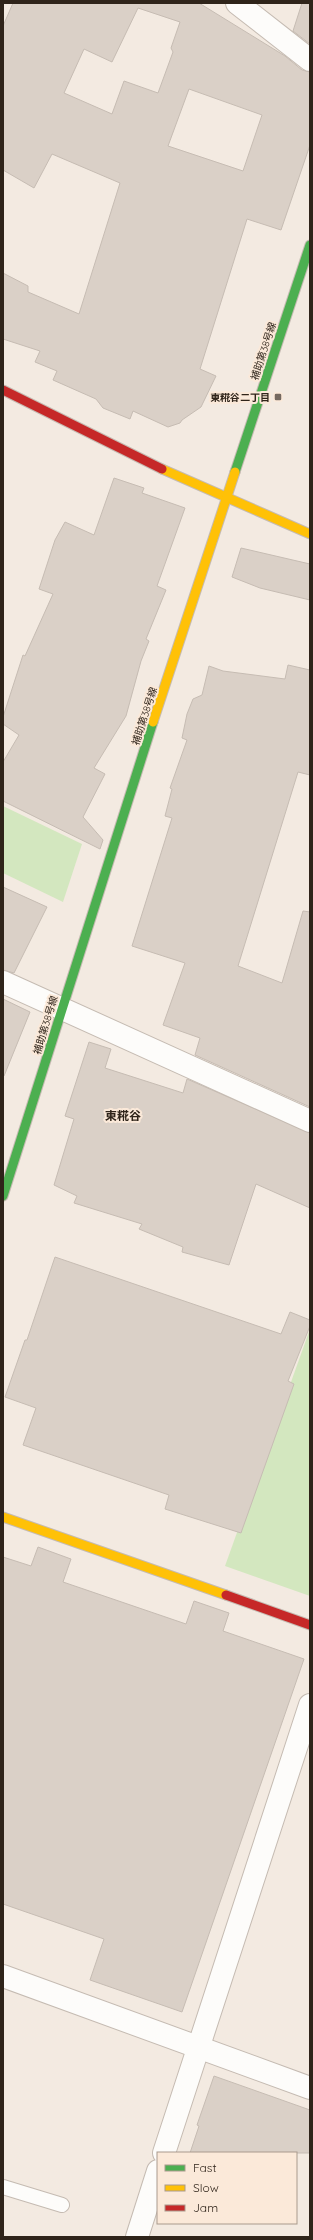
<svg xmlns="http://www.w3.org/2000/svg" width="313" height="2240" font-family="Quicksand,'Noto Sans JP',sans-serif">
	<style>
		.green { fill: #d3e7bf }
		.building { fill: #dad0c7; stroke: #c6bcb3; fill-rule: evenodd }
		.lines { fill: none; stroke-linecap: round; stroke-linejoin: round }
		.lane-casing { stroke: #c5bbb2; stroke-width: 16 }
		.street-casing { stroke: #c5bbb2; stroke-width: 24 }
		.fast-casing { stroke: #c5bbb2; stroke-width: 11 }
		.slow-casing { stroke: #c5bbb2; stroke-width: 11 }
		.jam-casing { stroke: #c5bbb2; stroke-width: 11 }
		.lane { stroke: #fdfcfa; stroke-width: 14 }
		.street { stroke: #fdfcfa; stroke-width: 22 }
		.fast { stroke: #4caf50; stroke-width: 9 }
		.slow { stroke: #ffc107; stroke-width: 9 }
		.jam { stroke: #c62828; stroke-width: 9 }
		.poi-dot { fill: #746960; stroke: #fbe9d9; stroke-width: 1.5 }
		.labels { text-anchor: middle; stroke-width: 4; stroke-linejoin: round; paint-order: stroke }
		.street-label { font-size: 10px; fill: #2f241a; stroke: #fbe9d9 }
		.poi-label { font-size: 10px; font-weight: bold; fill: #2f241a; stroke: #fbe9d9; text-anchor: end }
		.quarter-label { font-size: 12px; font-weight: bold; fill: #2f241a; stroke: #fbe9d9 }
	</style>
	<rect width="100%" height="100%" fill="#f3eae1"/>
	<!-- green -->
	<g class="green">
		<polygon points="3,806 82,844 63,902 3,873"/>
		<polygon points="310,1329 310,1596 225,1566"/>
	</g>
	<!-- building -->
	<g class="building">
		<path d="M13,3H199L285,56L302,70L310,72V145L281,230L247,219L200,369L216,376L201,407L182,420L180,423L168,427L133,411L130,419L103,408L96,399L53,380L57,371L35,362L40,351L3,339V273L28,286V292L79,314L120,183L52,154L34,188L3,170V26ZM138,8L180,22L171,48L173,52L158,93L124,81L112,114L64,93L84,49L112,62ZM189,89L262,115L243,171L168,146Z"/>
		<polygon points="302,3 310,3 310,44 293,31"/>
		<polygon points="114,478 144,488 142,493 185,508 157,586 166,590 146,639 149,641 141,661 126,716 94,768 105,774 83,817 103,840 100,849 3,801 3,762 19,735 3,724 3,717 23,655 25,656 53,594 39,589 55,540 65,522 94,535"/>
		<polygon points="241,548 310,564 310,600 260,588 232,577"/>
		<polygon points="288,665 310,670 310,775 298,772 238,966 282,983 303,911 310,912 310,1107 195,1055 200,1038 163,1025 185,963 132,946 172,818 165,816 172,789 170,788 187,740 182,738 187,714 193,699 202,695 209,666 223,671 285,679"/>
		<polygon points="3,887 47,907 14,973 3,970"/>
		<polygon points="3,999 30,1012 4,1076 3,1076"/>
		<polygon points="89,1042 111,1049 105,1068 183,1093 187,1079 310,1133 310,1208 256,1184 229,1265 182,1252 183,1247 139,1229 142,1224 74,1203 77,1196 54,1185 74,1119 65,1116"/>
		<polygon points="55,1257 281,1334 290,1312 310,1320 310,1326 288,1381 294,1384 241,1533 165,1509 169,1495 23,1445 36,1408 5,1397 25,1340 27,1340"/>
		<polygon points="38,1547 71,1559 63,1582 186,1624 194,1601 229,1613 223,1631 304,1659 182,2012 90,1980 104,1939 3,1904 3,1557 31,1566"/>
		<polygon points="214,2076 310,2110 310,2153 190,2153 199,2126 197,2125"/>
	</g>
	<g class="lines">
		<!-- lane casing -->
		<g class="lane-casing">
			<polyline id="lane" points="3,2187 62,2205"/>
		</g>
		<!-- street casing -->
		<g class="street-casing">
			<g id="street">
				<polyline points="237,3 310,60"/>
				<polyline points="3,982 310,1121"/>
				<polyline points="3,1976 310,2088"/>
				<polyline points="164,2153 310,1705"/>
				<polyline points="137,2237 158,2171"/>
			</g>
		</g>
		<!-- fast casing -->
		<g class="fast-casing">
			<g id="fast">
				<polyline points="235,472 310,245"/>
				<polyline points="3,1196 153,722"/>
			</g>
		</g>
		<!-- slow casing -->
		<g class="slow-casing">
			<g id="slow">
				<polyline points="162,469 310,534"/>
				<polyline points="153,722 235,472"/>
				<polyline points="3,1517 226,1595"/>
			</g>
		</g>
		<!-- jam casing -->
		<g class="jam-casing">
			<g id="jam">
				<polyline points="3,390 162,469"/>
				<polyline points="226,1595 310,1625"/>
			</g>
		</g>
		<!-- lane -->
		<use href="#lane" class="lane"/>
		<!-- street -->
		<use href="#street" class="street"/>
		<!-- fast -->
		<use href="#fast" class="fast"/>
		<!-- slow -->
		<use href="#slow" class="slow"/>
		<!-- jam -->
		<use href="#jam" class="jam"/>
	</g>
	<!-- markers -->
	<rect class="poi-dot" x="274" y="393" width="8" height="8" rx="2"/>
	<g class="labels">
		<!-- street labels -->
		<g class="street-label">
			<text transform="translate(263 351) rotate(-72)" y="4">補助第38号線</text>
			<text transform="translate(144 716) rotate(-72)" y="4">補助第38号線</text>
			<text transform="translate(45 1025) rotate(-73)" y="4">補助第38号線</text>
		</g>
		<!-- poi labels -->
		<g class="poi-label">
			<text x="270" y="401">東糀谷二丁目</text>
		</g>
		<!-- quarter labels -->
		<g class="quarter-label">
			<text x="123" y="1120">東糀谷</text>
		</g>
	</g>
	<!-- border -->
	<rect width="313" height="2240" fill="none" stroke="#2f241a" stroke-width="8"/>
	<!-- legend -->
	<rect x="157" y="2152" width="140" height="72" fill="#fbe9d9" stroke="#a99a8d"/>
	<rect x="165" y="2165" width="20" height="6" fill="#4caf50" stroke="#a99a8d"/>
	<text x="193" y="2172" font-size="12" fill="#2f241a">Fast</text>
	<rect x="165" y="2185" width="20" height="6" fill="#ffc107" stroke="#a99a8d"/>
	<text x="193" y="2192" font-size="12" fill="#2f241a">Slow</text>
	<rect x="165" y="2205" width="20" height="6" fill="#c62828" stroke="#a99a8d"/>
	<text x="193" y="2212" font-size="12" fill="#2f241a">Jam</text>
</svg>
